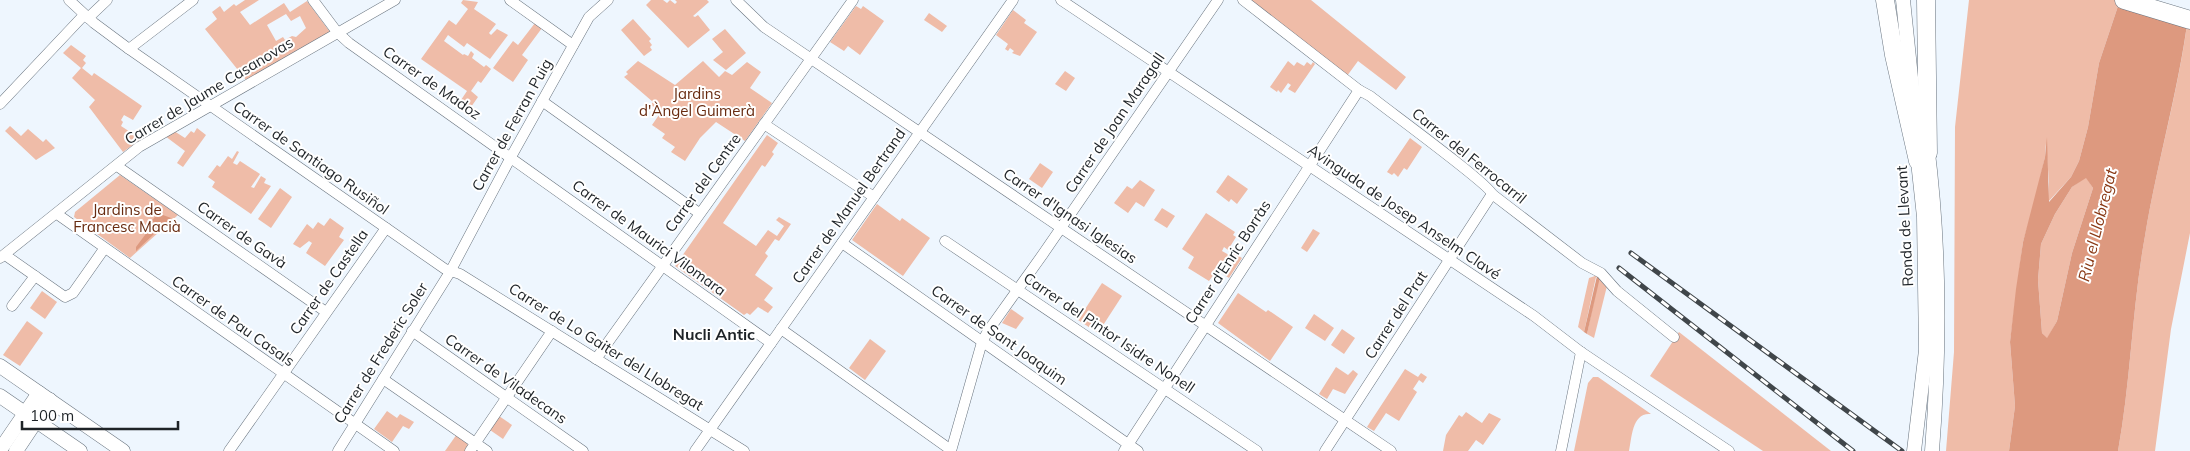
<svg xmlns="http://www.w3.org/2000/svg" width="2190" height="451" font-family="Mulish,sans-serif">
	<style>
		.green { fill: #efbca8; fill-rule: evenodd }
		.water { fill: #dd997f; fill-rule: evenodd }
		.pier { fill: #eef6fe }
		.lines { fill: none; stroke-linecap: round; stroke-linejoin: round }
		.street-casing { stroke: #69747f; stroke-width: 11 }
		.secondary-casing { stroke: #69747f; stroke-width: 15 }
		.highway-casing { stroke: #69747f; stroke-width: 19 }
		.street { stroke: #fff; stroke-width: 10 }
		.secondary { stroke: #fff; stroke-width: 14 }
		.highway { stroke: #fff; stroke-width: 18 }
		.rail-casing { stroke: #40464a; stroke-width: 5 }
		.rail { stroke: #fff; stroke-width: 3; stroke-dasharray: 9; stroke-linecap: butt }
		.labels { text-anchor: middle; stroke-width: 4; stroke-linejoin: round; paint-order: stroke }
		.street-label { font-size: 15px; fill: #1e2327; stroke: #fff }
		.park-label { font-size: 15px; fill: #682b10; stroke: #fff }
		.water-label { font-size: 16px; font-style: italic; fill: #893814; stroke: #fff }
		.neighbourhood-label { font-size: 16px; font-weight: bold; fill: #1e2327; stroke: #fff }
	</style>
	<rect width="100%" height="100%" fill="#eef6fe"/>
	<!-- green -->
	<g class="green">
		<path d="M245,0H259L240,12L250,25L284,3L290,12L307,1L330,32L246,80L205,29L217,19L212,12L220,6L224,12L234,4L236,6ZM286,14L291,21L300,16L306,28L296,37L292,36L285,40L283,37L276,41L267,25Z"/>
		<polygon points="463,0 478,2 474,9 496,24 489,33 491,35 497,29 508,35 490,59 467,43 464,47 448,35 444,41 463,55 464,54 468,56 471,51 474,54 472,58 484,67 486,65 491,69 481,83 478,81 471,91 478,97 471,107 461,100 467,91 421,59 449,20 456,25 468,9 461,3"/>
		<polygon points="651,0 663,0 667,3 670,0 675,4 677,2 675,0 707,0 709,2 693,16 695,17 698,15 710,30 688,48 646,5"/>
		<polygon points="1248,0 1311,0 1406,77 1396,90 1358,61 1347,76"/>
		<polygon points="1969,0 2120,0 2099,63 2088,127 2079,161 2071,177 2048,202 2049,182 2046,143 2045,157 2035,201 2023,242 2010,342 2015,406 2009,451 1946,451 1954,352 1955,127"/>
		<path d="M2190,0V233L2171,329L2155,451H2118C2131,380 2132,307 2145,236C2158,157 2182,80 2190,0Z"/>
		<polygon points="856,6 861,9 863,6 884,21 860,55 848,46 844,51 830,42"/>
		<polygon points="1013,10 1026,20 1024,23 1037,32 1020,56 1012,53 1014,51 1010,48 1008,51 1005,49 1008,44 996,35"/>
		<polygon points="929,13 947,26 942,32 924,20"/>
		<polygon points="633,19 651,39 649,41 652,45 650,47 652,50 644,56 621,30"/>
		<polygon points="535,23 542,28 522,55 528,60 513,82 493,68 513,41 518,45"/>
		<polygon points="725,29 746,53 726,70 713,60 723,52 712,39"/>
		<polygon points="71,45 86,56 83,60 86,63 82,68 92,76 94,73 142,106 133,120 124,115 121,120 123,122 121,126 141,139 123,152 89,107 95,100 72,78 81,68 63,53"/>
		<polygon points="638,61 675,85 703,61 719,77 725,71 732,75 747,62 761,72 750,88 772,103 745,141 716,122 700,138 685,161 671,152 675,147 662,138 665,134 652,125 661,112 651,105 653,102 624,77 628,74 626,72"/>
		<polygon points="1288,61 1294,66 1297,62 1304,66 1307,62 1311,65 1313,62 1315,64 1295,93 1288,89 1291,85 1288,83 1281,93 1278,90 1277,92 1270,87"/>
		<polygon points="1065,71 1075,78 1066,91 1055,84"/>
		<polygon points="10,126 21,136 28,129 43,142 46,139 55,148 36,160 5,131"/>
		<polygon points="197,128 206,135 183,167 177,163 185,151 165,136 174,131 185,138 191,131 194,133"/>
		<polygon points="767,135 778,143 772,152 774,154 765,167 762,165 723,223 756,246 768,230 777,236 784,226 776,220 779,217 791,224 779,241 775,239 765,253 768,256 755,275 773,288 764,300 773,307 768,313 758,307 750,315 747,313 744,315 675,266"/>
		<polygon points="1410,138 1422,147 1407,170 1404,168 1398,177 1394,173 1392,175 1387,172"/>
		<polygon points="237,151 239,152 233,163 237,165 240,161 260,174 251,187 254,188 261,176 266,179 264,183 271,186 251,214 212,187 215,182 208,177 217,165 220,167 228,156 232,159"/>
		<polygon points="1040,163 1053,172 1042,188 1029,179"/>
		<polygon points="120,175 178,215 130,258 74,217 75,212"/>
		<polygon points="1228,175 1248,189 1237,204 1231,199 1229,202 1216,192"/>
		<polygon points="2086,177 2093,188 2072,253 2057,321 2047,339 2042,333 2038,280 2041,244 2055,214 2072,187"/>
		<polygon points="1140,180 1155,190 1144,207 1136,202 1128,213 1114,203 1127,186 1132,189"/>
		<polygon points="280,188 292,197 271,228 258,219"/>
		<polygon points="877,204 900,221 902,218 930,238 903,276 852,240"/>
		<polygon points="1162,208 1175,216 1167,228 1154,220"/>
		<polygon points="1206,213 1235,232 1233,235 1236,237 1228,250 1224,247 1222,251 1229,255 1231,251 1242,258 1229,278 1217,270 1209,281 1188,268 1194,257 1182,249"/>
		<polygon points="330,218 344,228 339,237 344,240 325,266 306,253 312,243 309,241 300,248 293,244 307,224 313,229 318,222 324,226"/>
		<polygon points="1313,229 1320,233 1307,252 1301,248"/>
		<polygon points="1598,275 1607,286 1594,338 1587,334 1599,277 1596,277 1584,332 1578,327 1589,278"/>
		<polygon points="1102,283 1122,296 1098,333 1078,320"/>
		<polygon points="42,291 57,302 45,319 30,308"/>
		<polygon points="1238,293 1266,312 1268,310 1293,327 1270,361 1218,323"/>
		<polygon points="1011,309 1024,318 1016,329 1002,323"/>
		<polygon points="1314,314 1334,328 1325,341 1305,328"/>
		<polygon points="27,321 43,333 20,366 3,355"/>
		<polygon points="1342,329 1355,338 1344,354 1331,345"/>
		<polygon points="1679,332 1831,451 1763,451 1650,376"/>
		<polygon points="870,339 886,351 865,380 849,368"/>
		<polygon points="1336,367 1348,375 1353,370 1358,374 1345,394 1333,389 1327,399 1319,394"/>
		<polygon points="1405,369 1418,377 1421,373 1427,377 1423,383 1419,380 1413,389 1417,392 1399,421 1386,413 1374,431 1367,427"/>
		<path d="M1593,377H1598L1651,414C1632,412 1632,437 1629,451H1574L1588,383Z"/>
		<polygon points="387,411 397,418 400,414 414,422 409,429 403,426 392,442 374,429"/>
		<polygon points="1466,412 1482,423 1489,413 1501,419 1483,445 1476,440 1468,451 1443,451 1446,435 1459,415 1462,417"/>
		<polygon points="499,416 512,425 503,439 490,430"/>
		<polygon points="457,434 467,441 468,446 465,451 445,451"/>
	</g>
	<!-- water -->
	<g class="water">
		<path d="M2120,0H2190C2182,79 2158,157 2145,236C2132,307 2131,380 2118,451H2009L2015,406L2010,342L2016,289L2023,242L2045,157L2047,137L2049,202L2071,177L2079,161L2088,127L2099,63ZM2086,178L2093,188L2072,253L2057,321L2047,338L2042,333L2038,280L2041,244L2055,214L2072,187Z"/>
		<polygon points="163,215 171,218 136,251 136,247 148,231 152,220 155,217"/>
		<polygon points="1597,276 1600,277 1587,334 1584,332"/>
	</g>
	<!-- pier -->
	<polygon class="pier" points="2118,0 2190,0 2190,26"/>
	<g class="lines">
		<!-- street casing -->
		<g class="street-casing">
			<g id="street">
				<polyline points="69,0 94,23 129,49 445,269 460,274 744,451"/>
				<polyline points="313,0 337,32 349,43 771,343"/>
				<polyline points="510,0 573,45"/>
				<polyline points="736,0 764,27 1391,451"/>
				<polyline points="1061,0 1534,316 1581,352 1729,451"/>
				<path d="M1243,0L1359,90L1370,96C1386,109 1489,184 1492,194L1582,263L1601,273L1617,291L1674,337"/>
				<polyline points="88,18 107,0"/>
				<polyline points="129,49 193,0"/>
				<polyline points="542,101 699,213"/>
				<polyline points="0,104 84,15"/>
				<polyline points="764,124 874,197"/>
				<polyline points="117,166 326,312"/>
				<polyline points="57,214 394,451"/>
				<polyline points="945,241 1257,451"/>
				<polyline points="842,243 1138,451"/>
				<polyline points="5,255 65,297 73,293 104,249"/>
				<polyline points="0,258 139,147 395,0"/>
				<polyline points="12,306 35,276"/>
				<polyline points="781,329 951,450"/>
				<polyline points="412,331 583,451"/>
				<polyline points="596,359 853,0"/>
				<polyline points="383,379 487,451"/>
				<polyline points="229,451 386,228"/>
				<polyline points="338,451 450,272 511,157 589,17 608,0"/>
				<polyline points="470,451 552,331"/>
				<polyline points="695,451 1013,0"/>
				<polyline points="951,451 982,342 988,331 1043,254 1218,0"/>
				<polyline points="1124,451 1359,90"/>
				<polyline points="1325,451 1492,194"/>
				<polyline points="1561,451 1581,352"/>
			</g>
		</g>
		<!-- secondary casing -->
		<g class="secondary-casing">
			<g id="secondary">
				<polyline points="1903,0 1916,126"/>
				<path d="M1927,145C1940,246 1940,349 1932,451"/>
				<polyline points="0,366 123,451"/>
				<polyline points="0,396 80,451"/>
				<polyline points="0,450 39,393"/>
				<polyline points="16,451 50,400"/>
				<polyline points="1914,451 1926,350 1924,217 1917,152"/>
			</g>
		</g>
		<!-- highway casing -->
		<g class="highway-casing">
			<g id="highway">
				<polyline points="1885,0 1894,55 1918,161"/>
				<polyline points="1926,0 1928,153"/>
				<polyline points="2124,0 2190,20"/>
			</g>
		</g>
		<!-- street -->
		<use href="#street" class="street"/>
		<!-- secondary -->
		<use href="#secondary" class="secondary"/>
		<!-- highway -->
		<use href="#highway" class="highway"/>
		<!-- rail casing -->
		<g class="rail-casing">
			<g id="rail">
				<polyline points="1631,253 1902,451"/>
				<polyline points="1619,268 1853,451"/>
			</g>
		</g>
		<!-- rail -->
		<use href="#rail" class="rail"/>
	</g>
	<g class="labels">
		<!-- street labels -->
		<g class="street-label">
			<text transform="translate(432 83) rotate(35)" y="5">Carrer de Madoz</text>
			<text transform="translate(209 91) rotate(-31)" y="5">Carrer de Jaume Casanovas</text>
			<text transform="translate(1115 123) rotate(-56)" y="5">Carrer de Joan Maragall</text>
			<text transform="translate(512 125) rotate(-61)" y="5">Carrer de Ferran Puig</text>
			<text transform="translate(1469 156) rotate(39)" y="5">Carrer del Ferrocarril</text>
			<text transform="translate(311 158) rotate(35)" y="5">Carrer de Santiago Rusiñol</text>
			<text transform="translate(703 183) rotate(-54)" y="5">Carrer del Centre</text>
			<text transform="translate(849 206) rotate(-55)" y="5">Carrer de Manuel Bertrand</text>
			<text transform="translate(1404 212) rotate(34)" y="5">Avinguda de Josep Anselm Clavé</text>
			<text transform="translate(1070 216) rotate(34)" y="5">Carrer d'Ignasi Iglesias</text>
			<text transform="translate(1905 226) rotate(-93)" y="5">Ronda de Llevant</text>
			<text transform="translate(242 235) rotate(35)" y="5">Carrer de Gavà</text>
			<text transform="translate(649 238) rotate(36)" y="5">Carrer de Maurici Vilomara</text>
			<text transform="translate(1228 262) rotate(-57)" y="5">Carrer d'Enric Borràs</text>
			<text transform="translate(329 282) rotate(-55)" y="5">Carrer de Castella</text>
			<text transform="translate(1396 315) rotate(-57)" y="5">Carrer del Prat</text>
			<text transform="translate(233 321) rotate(35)" y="5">Carrer de Pau Casals</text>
			<text transform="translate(1109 333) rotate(34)" y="5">Carrer del Pintor Isidre Nonell</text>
			<text transform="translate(999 335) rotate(35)" y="5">Carrer de Sant Joaquim</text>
			<text transform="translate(606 347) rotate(32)" y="5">Carrer de Lo Gaiter del Llobregat</text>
			<text transform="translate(381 353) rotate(-58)" y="5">Carrer de Frederic Soler</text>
			<text transform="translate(506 379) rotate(35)" y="5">Carrer de Viladecans</text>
		</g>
		<!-- park labels -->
		<g class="park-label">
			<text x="697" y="99">Jardins<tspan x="697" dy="17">d'Àngel Guimerà</tspan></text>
			<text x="127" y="215">Jardins de<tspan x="127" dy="17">Francesc Macià</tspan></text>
		</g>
		<!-- water labels -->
		<g class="water-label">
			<text transform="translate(2097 225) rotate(-76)" y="6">Riu el Llobregat</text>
		</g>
		<!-- neighbourhood labels -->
		<g class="neighbourhood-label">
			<text x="714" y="340">Nucli Antic</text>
		</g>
	</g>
	<!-- scale -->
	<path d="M22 421v8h156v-8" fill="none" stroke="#1e2327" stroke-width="2.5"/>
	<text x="30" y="421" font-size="15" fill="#1e2327" stroke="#ffffff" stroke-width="4" paint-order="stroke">100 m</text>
</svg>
